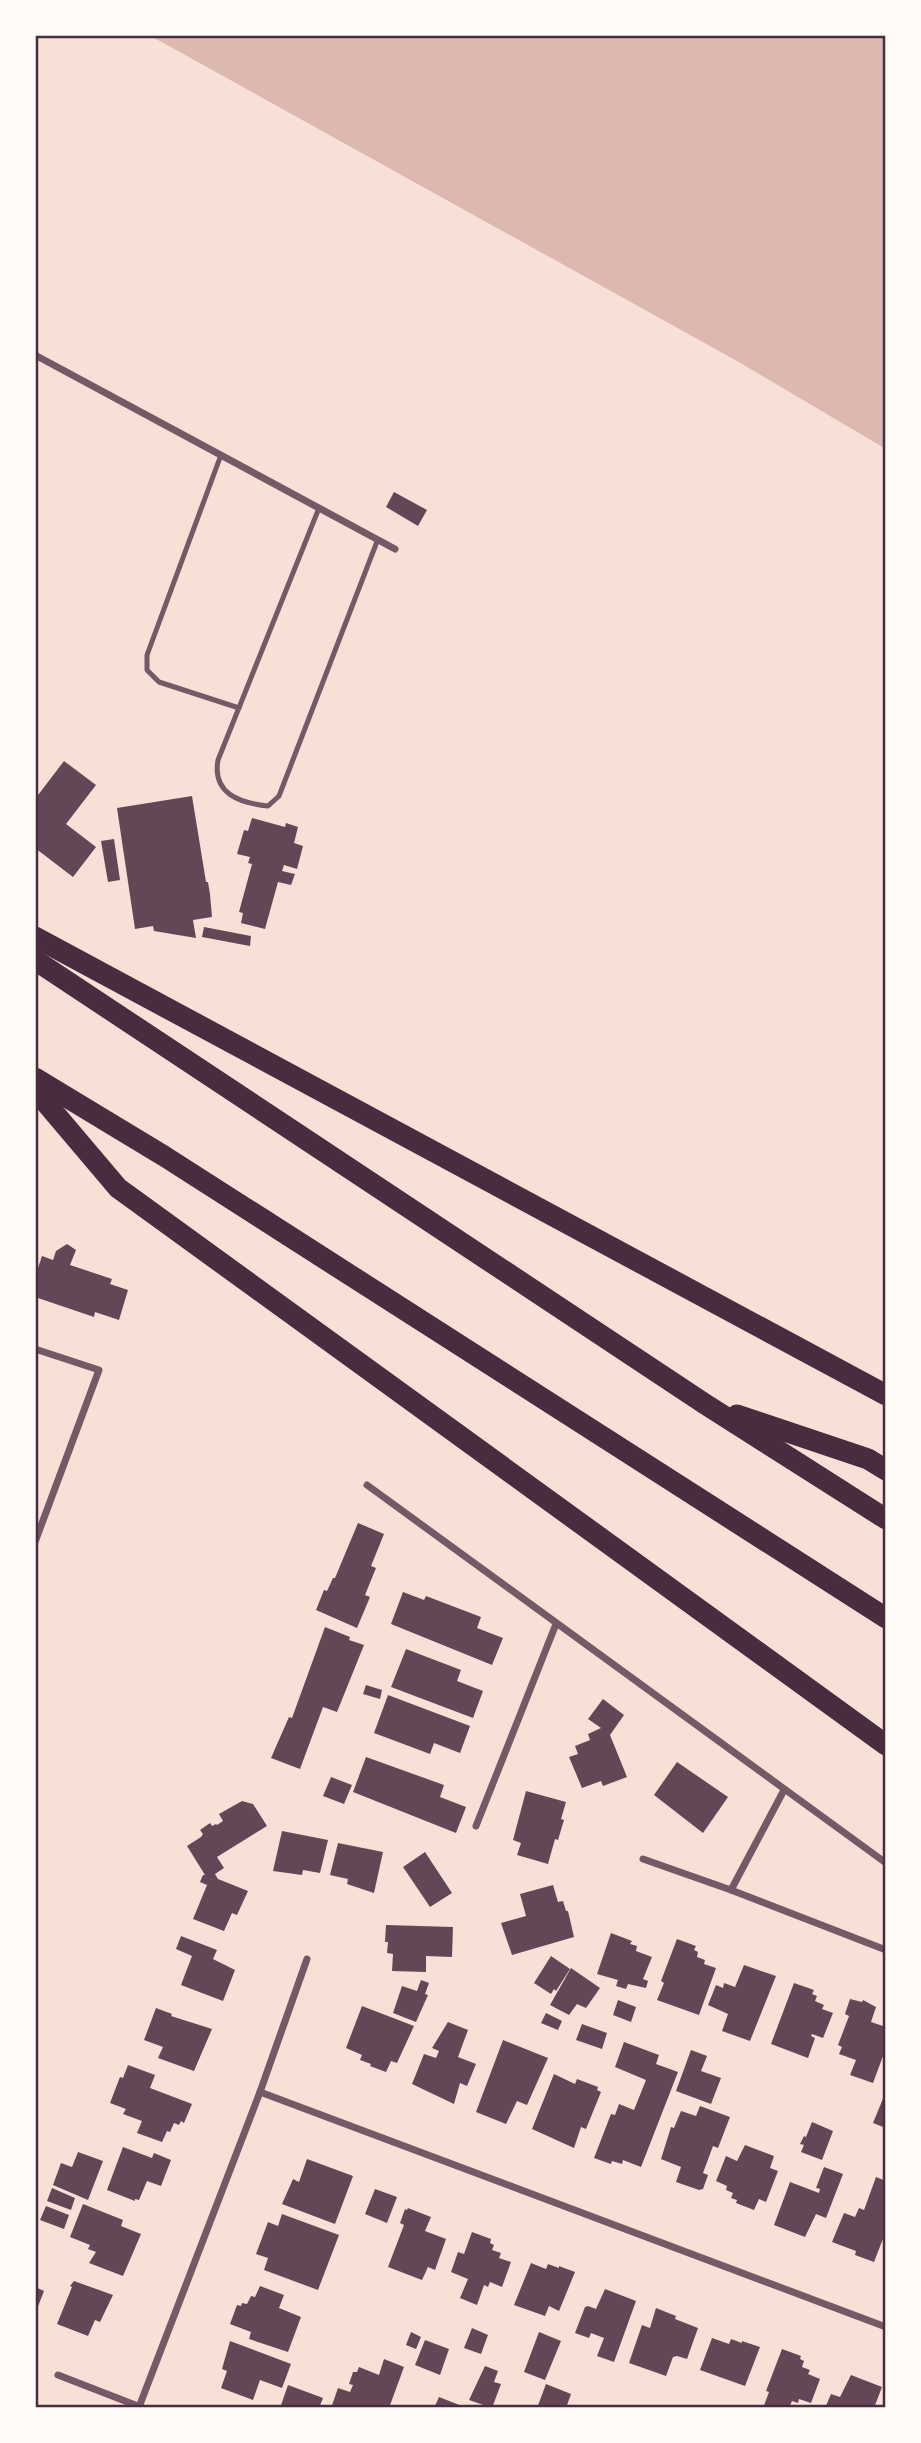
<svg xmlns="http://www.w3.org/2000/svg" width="921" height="2443" font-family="'Nunito Sans',sans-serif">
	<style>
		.water { fill: #dcb8b0 }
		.building { fill: #644757 }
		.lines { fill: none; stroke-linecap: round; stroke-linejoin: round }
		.service { stroke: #755966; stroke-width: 5 }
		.minor { stroke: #755966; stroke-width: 7 }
		.motorway { stroke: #4a2c40; stroke-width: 21 }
		.neatline { fill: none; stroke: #4a2c40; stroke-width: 2.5 }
	</style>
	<rect width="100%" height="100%" fill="#f7e1d7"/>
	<!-- water -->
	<polygon class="water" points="149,35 886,35 886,449 737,361"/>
	<!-- building -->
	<g class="building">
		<polygon points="394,492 427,510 418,526 386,507"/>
		<polygon points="64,761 96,785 66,824 96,847 73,877 35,848 35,799"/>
		<polygon points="192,796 206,882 208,882 210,894 212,917 193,920 196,938 154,931 153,926 135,929 117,808"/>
		<polygon points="252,818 285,827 286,823 298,827 294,843 303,846 297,869 284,865 282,871 295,874 291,885 278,882 265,929 241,923 243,913 239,912 252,864 248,863 250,857 237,854 244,830 248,831"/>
		<polygon points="114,839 120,880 108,882 101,841"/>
		<polygon points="204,927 251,936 250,946 202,937"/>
		<polygon points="67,1244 76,1250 70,1265 112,1279 110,1284 128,1290 119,1320 95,1312 94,1317 35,1297 35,1277 42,1256 53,1260 56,1251"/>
		<polygon points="358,1523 384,1534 371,1566 376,1568 365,1595 370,1597 357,1628 316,1610 324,1590 327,1591 333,1578 335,1578"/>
		<polygon points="403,1592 424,1600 426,1596 481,1617 477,1628 503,1638 492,1665 391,1624"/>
		<polygon points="325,1627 350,1637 349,1640 364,1645 337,1712 323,1707 300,1769 271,1758 289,1717 292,1718"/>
		<polygon points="406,1649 461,1670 457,1681 483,1691 473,1718 391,1687"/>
		<polygon points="366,1685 382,1690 380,1699 363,1694"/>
		<polygon points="388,1695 470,1726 460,1753 434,1743 430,1754 374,1733"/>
		<polygon points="603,1699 624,1715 610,1735 627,1777 603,1786 601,1781 582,1788 569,1757 578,1754 575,1746 590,1740 588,1734 601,1728 588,1719"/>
		<polygon points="366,1757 444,1785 440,1797 466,1807 456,1833 353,1792"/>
		<polygon points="677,1762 728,1797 703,1833 654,1795"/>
		<polygon points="331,1777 352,1785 344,1804 323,1796"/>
		<polygon points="526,1791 566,1802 561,1819 564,1820 558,1840 555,1839 548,1864 517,1855 521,1843 513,1840"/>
		<polygon points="242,1801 253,1804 267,1826 217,1857 224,1868 215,1874 218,1879 248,1891 237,1915 232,1913 224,1931 193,1919 207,1885 200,1882 203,1875 205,1875 187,1846 201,1837 203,1834 200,1830 210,1823 212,1826 216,1824 217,1825 223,1821 219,1814"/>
		<polygon points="282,1831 328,1840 320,1873 303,1870 302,1875 273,1871"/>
		<polygon points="338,1843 383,1852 374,1893 347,1884 348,1879 330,1875"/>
		<polygon points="425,1852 452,1893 430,1907 403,1867"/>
		<polygon points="553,1885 558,1902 563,1901 566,1911 568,1911 574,1937 512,1955 501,1923 526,1916 520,1894"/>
		<polygon points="386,1925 453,1927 452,1957 426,1956 426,1972 392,1971 393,1954 387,1953 388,1942 385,1942"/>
		<polygon points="611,1933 632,1941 630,1944 637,1946 636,1951 652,1957 643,1979 648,1981 646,1988 628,1984 626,1989 616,1986 618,1980 597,1974"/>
		<polygon points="181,1936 217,1950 213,1959 235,1970 223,2001 181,1985 192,1956 176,1949"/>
		<polygon points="677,1939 696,1946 694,1950 698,1952 697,1957 705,1960 704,1964 716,1968 699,2015 657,2000 664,1983 661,1981"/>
		<polygon points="551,1956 570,1969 556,1991 554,1989 551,1994 534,1983"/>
		<polygon points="744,1965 776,1976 750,2041 722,2031 728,2014 708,2005 716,1985 723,1988 724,1983 735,1987"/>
		<polygon points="571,1968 600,1988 586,2008 577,2004 569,2015 550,2005"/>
		<polygon points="421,1980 429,1983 425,1994 428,1995 416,2022 393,2013 402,1986 417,1991"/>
		<polygon points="794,1983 814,1990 812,1994 817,1996 815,2001 824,2005 822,2009 833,2013 823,2038 812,2034 811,2036 815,2038 808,2058 771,2044"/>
		<polygon points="850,1999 862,2002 863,2000 876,2007 871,2022 886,2027 886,2048 873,2083 850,2075 856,2060 839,2054 842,2047 838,2045 849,2016 845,2014"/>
		<polygon points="618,2000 636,2007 631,2022 613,2015"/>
		<polygon points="362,2006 414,2026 397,2063 391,2061 386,2072 370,2066 371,2064 360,2060 362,2055 346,2048"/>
		<polygon points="156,2008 172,2014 171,2016 212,2029 194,2071 158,2058 163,2047 144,2040"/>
		<polygon points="546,2013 562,2021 558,2030 541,2023"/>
		<polygon points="448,2022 468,2030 458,2057 476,2064 467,2086 460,2083 454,2104 412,2084 424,2054 436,2058 439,2051 432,2048"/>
		<polygon points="582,2024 607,2033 602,2049 576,2040"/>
		<polygon points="503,2040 548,2058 527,2105 517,2101 506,2124 476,2112"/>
		<polygon points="624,2042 659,2055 656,2064 678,2072 641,2167 623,2160 622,2164 612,2161 611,2164 594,2158 611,2114 615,2115 619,2104 634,2110 646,2080 615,2067"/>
		<polygon points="691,2050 707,2056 701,2071 721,2078 711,2104 676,2091"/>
		<polygon points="128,2065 155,2075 150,2088 192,2104 184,2123 181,2121 179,2125 174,2123 170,2132 167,2131 162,2142 137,2133 142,2121 123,2114 126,2109 110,2103 120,2077 123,2078"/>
		<polygon points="554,2074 575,2084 577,2079 598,2087 597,2090 601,2092 586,2129 581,2127 574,2148 532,2129"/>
		<polygon points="886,2091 886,2128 873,2123"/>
		<polygon points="700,2106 730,2117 718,2148 713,2146 703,2173 708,2175 703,2189 699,2190 676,2182 681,2167 661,2159 671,2127 674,2128 681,2111 696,2116"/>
		<polygon points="812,2122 833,2131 822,2160 801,2152 804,2145 800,2144 804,2136 806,2137"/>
		<polygon points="745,2145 774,2156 770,2168 778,2171 766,2202 759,2199 754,2210 736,2203 737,2200 731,2198 733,2193 726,2190 727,2186 716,2181 726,2156 737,2161"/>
		<polygon points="123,2147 152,2158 154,2153 171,2160 161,2186 147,2181 139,2200 135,2199 135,2201 107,2190"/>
		<polygon points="78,2152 103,2161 88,2200 53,2185 61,2163 72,2167"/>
		<polygon points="307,2159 353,2176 335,2224 282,2204 293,2179 299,2182"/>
		<polygon points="824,2167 843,2174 826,2218 816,2214 805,2237 774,2225 790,2182 819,2193 820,2189 816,2188"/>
		<polygon points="876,2177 886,2181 886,2231 874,2262 855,2255 856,2251 832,2242 844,2213 855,2217 859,2208 864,2210"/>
		<polygon points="52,2188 75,2198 71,2210 47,2201"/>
		<polygon points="375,2189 397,2197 387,2223 365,2214"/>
		<polygon points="83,2204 123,2220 121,2226 141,2234 123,2276 89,2263 96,2252 88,2249 90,2245 70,2237"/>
		<polygon points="46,2206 69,2215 64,2229 40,2220"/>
		<polygon points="408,2208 431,2217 425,2231 446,2239 435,2270 428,2267 422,2280 388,2267 404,2225 400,2223 405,2209 407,2210"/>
		<polygon points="282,2214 339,2235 318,2290 264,2270 268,2258 256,2254 268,2222 278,2226"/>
		<polygon points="472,2232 491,2239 490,2243 494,2245 492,2250 501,2253 499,2258 511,2262 502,2287 490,2282 488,2287 484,2285 477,2305 460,2298 468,2279 451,2272 458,2252 464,2254"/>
		<polygon points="531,2263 546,2269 548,2264 559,2268 559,2266 575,2272 559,2311 549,2306 545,2316 514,2305"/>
		<polygon points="74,2281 113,2295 100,2322 95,2320 88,2336 57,2324 72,2287 70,2286"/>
		<polygon points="260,2286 284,2295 279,2308 301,2317 288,2352 249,2339 251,2332 230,2324 237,2305 241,2306 242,2303 247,2304 251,2296 255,2297"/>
		<polygon points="35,2287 44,2291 35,2314"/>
		<polygon points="605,2289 636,2301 614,2362 597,2356 604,2338 591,2333 589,2338 575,2333 585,2307 588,2306 596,2309"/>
		<polygon points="656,2308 676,2316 675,2319 698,2328 687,2359 677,2356 673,2357 666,2376 629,2363 642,2325 650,2328"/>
		<polygon points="472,2328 488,2335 481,2354 464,2348"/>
		<polygon points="411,2332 421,2337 416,2349 406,2345"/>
		<polygon points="539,2332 561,2341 545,2380 524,2372"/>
		<polygon points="712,2338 729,2344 731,2339 742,2343 742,2341 760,2347 745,2386 700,2370"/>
		<polygon points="425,2340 449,2349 440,2375 415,2365"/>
		<polygon points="230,2341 291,2364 282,2388 260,2380 253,2400 221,2388 227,2371 222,2369"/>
		<polygon points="782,2349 801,2356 800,2359 804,2361 802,2367 810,2370 808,2374 820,2379 811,2403 799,2399 798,2403 792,2401 789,2408 763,2408 769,2392 766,2391"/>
		<polygon points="384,2359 404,2367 389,2408 331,2408 338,2388 350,2392 353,2385 349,2384 353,2372 357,2372 359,2367 379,2375"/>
		<polygon points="485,2366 498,2371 494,2382 501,2384 492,2408 469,2400"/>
		<polygon points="851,2375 882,2387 874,2408 825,2408 831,2394 840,2397"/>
		<polygon points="546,2384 571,2394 566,2408 537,2408"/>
		<polygon points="288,2385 323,2398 319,2408 280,2408"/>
		<polygon points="439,2397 462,2406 461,2408 434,2408"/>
	</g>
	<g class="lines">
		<!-- service -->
		<g class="service">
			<polyline points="221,455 147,655 147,670 159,682 239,708"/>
			<path d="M319,508L218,760C212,794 240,803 268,806L279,796L378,539"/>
		</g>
		<!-- minor -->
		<g class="minor">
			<polyline points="35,355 395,549"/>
			<polyline points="35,1349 99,1370 35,1542"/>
			<polyline points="367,1485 886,1863"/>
			<polyline points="476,1826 556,1624"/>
			<polyline points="643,1859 731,1890 886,1950"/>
			<polyline points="731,1890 784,1790"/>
			<polyline points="260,2092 886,2327"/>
			<polyline points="58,2375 143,2408"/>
			<polyline points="139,2407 260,2092 307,1959"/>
		</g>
		<!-- motorway -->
		<g class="motorway">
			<polyline points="35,937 886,1395"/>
			<polyline points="35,960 705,1404 886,1519"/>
			<polyline points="35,1078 164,1156 886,1618"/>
			<polyline points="35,1090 118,1188 886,1745"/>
			<polyline points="737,1415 868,1459 886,1470"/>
		</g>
	</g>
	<!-- border -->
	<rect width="921" height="2443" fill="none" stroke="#fffaf5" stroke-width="74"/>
	<rect x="37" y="37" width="847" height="2369" class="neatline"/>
</svg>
